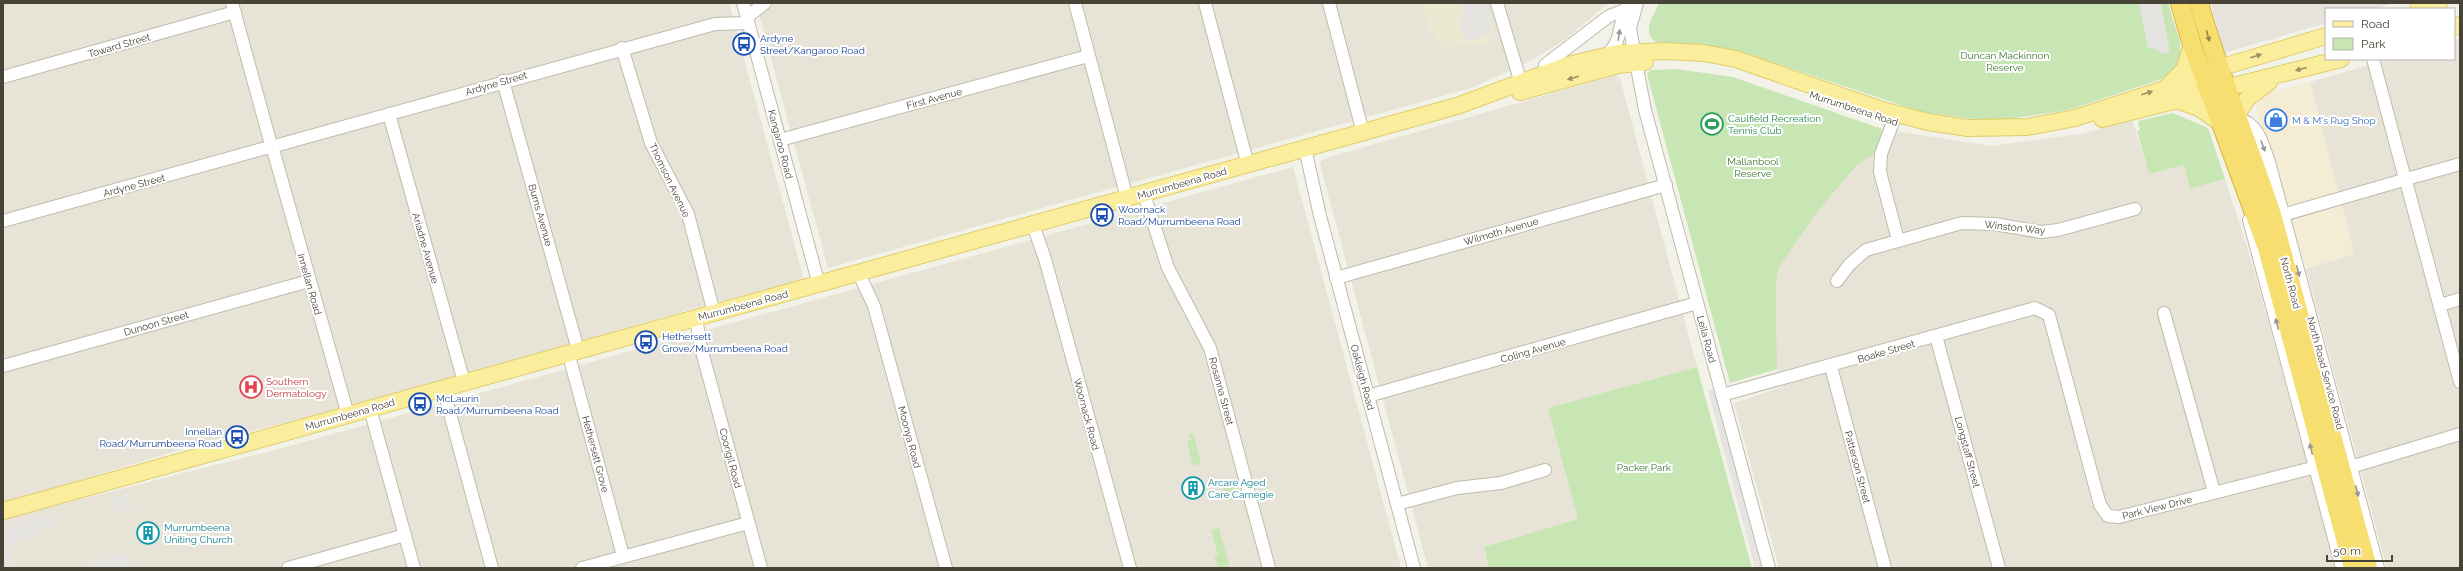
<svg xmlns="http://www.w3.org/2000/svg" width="2463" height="571" font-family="Raleway,sans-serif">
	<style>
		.residential { fill: #e7e4d7 }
		.commercial { fill: #f4ecd5 }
		.industrial { fill: #e6e3dd }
		.education { fill: #ece9d3 }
		.green { fill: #c7e6b3 }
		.parking { fill: #e5e4e0 }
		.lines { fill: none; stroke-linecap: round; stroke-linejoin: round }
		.minor-casing { stroke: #bfbbab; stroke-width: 14 }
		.major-casing { stroke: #decd6b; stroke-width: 18 }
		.highway-casing { stroke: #d6b640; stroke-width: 20 }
		.minor { stroke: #fff; stroke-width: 12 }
		.major { stroke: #faed9b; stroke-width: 16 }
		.highway { stroke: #f7de70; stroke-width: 18 }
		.oneway { fill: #9a9891 }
		.oneway2 { fill: #968951 }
		.oneway3 { fill: #989064 }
		.labels { text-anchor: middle; stroke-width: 4; stroke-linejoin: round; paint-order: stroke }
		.transit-label { font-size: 10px; fill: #164399; stroke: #fff; text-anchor: start }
		.street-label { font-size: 10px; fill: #474337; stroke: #fff }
		.park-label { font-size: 10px; fill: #3d762d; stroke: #fff }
		.leisure-label { font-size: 10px; fill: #27864d; stroke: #fff; text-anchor: start }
		.shop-label { font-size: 10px; fill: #366cbe; stroke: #fff; text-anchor: start }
		.health-label { font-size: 10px; fill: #be3a42; stroke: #fff; text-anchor: start }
		.culture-label { font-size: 10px; fill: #0d838f; stroke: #fff; text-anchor: start }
	</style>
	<rect width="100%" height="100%" fill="#f3f2e8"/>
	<!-- residential -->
	<g class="residential">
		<polygon points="3,3 729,3 804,280 695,308 387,397 203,443 3,503"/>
		<polygon points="756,3 1609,3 1563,41 1527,63 1471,88 828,268"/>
		<polygon points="2460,39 2460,568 2387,568 2306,269 2354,253 2310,82 2390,59 2454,59 2454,41"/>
		<polygon points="1616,75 1620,78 1697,367 1549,408 1578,519 1484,547 1489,568 1428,568 1320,164 1323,159"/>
		<polygon points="2132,119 2149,174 2184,165 2190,189 2225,179 2249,253 2316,492 2335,568 1779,568 1734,403 1782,387 1777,369 1776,283 1779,267 1813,218 1840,185 1857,165 1877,152 1882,129 1991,146 2081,134"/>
		<polygon points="1293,167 1401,568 3,568 3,519 279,449"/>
	</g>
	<!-- commercial -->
	<polygon class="commercial" points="2310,82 2354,254 2306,269 2256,110 2260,100 2271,92"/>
	<!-- industrial -->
	<polygon class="industrial" points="2211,3 2395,3 2374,9 2326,9 2326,23 2224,53"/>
	<!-- education -->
	<polygon class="education" points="1421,3 1486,3 1495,36 1479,47 1464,44 1445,50 1434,38 1433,32 1429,33"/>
	<!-- green -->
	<g class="green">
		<path d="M1659,3H2168L2180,42L2181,57L2180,63L2165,78L2068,110L2010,119H1974L1922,112L1742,52L1707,45L1656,42C1641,34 1654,14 1659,3Z"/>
		<polygon points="1676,69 1733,77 1882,129 1877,152 1857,165 1840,185 1813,218 1779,267 1776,283 1777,369 1730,383 1647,74 1651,70"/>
		<polygon points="2173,113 2208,128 2225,179 2190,189 2184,165 2149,174 2137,131 2140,130 2138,121"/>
		<polygon points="1697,367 1752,568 1489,568 1484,547 1578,519 1548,408"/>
		<polygon points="1193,433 1201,463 1193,466 1187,441 1191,440 1189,434"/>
		<polygon points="1237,483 1241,498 1226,501 1223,488"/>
		<polygon points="1219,528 1230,568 1218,568 1214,556 1218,555 1211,530"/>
	</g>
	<!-- parking -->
	<g class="parking">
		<polygon points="1460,3 1485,3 1493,34 1465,42 1459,20 1464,18"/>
		<polygon points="2139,3 2161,3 2170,53 2163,54 2154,48 2148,48"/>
		<polygon points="1715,389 1763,568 1755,568 1708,391"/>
		<polygon points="128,494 132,510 117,514 112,498"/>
		<polygon points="50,514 53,526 35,531 36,537 8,545 15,568 3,568 3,528"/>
		<polygon points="127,552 132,568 79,568 78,566"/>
	</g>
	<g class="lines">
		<!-- minor casing -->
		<g class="minor-casing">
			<g id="minor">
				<polyline points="232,3 270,141"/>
				<polyline points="743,3 819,285"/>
				<polyline points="1075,3 1127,198"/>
				<polyline points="1205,3 1248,165"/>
				<polyline points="1329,3 1363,133"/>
				<polyline points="1497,3 1523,90"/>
				<polyline points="747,17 765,3"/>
				<polyline points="622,48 651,143 688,214 714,313"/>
				<polyline points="1634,52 1630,28 1637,3"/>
				<path d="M1606,55C1625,39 1616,25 1628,5"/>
				<polyline points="2373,59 2404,175"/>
				<polyline points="1636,62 1645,110 1769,568"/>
				<polyline points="1545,65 1609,16 1625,10"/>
				<polyline points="3,77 235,12"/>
				<polyline points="503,81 578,350"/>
				<polyline points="389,114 464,382"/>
				<polyline points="1896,114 1881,154 1880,172 1898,240"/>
				<path d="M2239,119C2259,124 2262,144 2269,162L2378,568"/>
				<polyline points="780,140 1088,56"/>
				<polyline points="278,145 715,24 748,23"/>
				<polyline points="1305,148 1320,216 1414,568"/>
				<polyline points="274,153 348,415"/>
				<polyline points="2410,178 2460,164"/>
				<polyline points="2407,185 2460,382"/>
				<polyline points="1144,194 1168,268 1210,348 1269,568"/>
				<polyline points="2276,217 2400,181"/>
				<polyline points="2249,220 2342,568"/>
				<polyline points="3,221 266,148"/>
				<polyline points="1033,225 1045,259 1130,568"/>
				<polyline points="859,274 874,306 946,568"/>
				<polyline points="1336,278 1666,185"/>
				<polyline points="1837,281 1849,265 1866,250 1962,223 1995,224 2041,232 2058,230 2135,209"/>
				<polyline points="2440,305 2460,299"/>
				<polyline points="2164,313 2214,492"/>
				<polyline points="696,318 701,348 761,568"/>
				<polyline points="1936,336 1999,568"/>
				<polyline points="568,352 623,556"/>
				<polyline points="3,366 309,281"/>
				<polyline points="1831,367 1885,568"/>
				<polyline points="443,388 492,568"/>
				<polyline points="1722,395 2035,308 2049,315 2100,505 2108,516 2119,517 2316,467"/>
				<polyline points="1368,396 1697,303"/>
				<polyline points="370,409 414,568"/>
				<polyline points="2344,469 2460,434"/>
				<polyline points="1397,504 1457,488 1501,483 1545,470"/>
				<polyline points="288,568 405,535"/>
				<polyline points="582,568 748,523"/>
			</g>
		</g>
		<!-- major casing -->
		<g class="major-casing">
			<g id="major">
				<polyline points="2418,9 2439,3"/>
				<polyline points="2454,27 2460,25"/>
				<polyline points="2168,86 2184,70 2192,45"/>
				<polyline points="1520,92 1618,65 1645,62"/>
				<polyline points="2177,100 2199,108 2222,124"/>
				<polyline points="2237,115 2247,99 2269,82"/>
				<polyline points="2102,119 2341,59"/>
				<polyline points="3,511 1457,106 1568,65 1618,53 1666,51 1704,53 1736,59 1882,110 1928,122 1968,128 2027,127 2075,118 2192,80 2229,65 2326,36"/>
			</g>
		</g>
		<!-- highway casing -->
		<g class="highway-casing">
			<g id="highway">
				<polyline points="2180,3 2192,45 2267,248 2353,568"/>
				<path d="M2199,3C2219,76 2250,146 2273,218L2368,568"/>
			</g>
		</g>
		<!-- minor -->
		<use href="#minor" class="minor"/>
		<!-- major -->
		<use href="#major" class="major"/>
		<!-- highway -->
		<use href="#highway" class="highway"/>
	</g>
	<!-- one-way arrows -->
	<defs><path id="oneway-solid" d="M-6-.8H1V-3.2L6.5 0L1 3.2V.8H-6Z"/></defs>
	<g class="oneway">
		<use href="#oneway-solid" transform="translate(1619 35) rotate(-81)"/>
		<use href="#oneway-solid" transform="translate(2263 146) rotate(69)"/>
		<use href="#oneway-solid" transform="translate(2298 271) rotate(75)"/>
		<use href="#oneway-solid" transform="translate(2277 324) rotate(-105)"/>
		<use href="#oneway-solid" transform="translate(2311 449) rotate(-105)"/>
		<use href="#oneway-solid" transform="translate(2357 491) rotate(75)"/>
	</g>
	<use class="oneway2" href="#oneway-solid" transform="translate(2208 36) rotate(75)"/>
	<g class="oneway3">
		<use href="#oneway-solid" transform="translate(2256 56) rotate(-17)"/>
		<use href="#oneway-solid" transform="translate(2301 69) rotate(165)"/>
		<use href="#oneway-solid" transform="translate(1573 78) rotate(164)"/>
		<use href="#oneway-solid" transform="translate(2147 93) rotate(-17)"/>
	</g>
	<!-- icons -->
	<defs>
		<g id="bus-ring" transform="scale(1.15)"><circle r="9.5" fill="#fff" stroke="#1a4fb4" stroke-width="1.5"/><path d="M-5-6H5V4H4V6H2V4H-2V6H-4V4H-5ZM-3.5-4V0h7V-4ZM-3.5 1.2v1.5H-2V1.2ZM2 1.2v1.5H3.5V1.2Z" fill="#1a4fb4"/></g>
		<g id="shop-ring" transform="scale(1.15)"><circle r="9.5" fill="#fff" stroke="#3f7fe0" stroke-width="1.5"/><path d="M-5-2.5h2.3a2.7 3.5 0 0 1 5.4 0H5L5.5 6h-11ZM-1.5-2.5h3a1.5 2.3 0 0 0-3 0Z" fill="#3f7fe0"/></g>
		<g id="stadium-ring" transform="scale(1.15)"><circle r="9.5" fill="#fff" stroke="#2e9e5b" stroke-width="1.5"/><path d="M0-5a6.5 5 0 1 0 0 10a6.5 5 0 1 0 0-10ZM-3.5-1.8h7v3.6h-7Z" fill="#2e9e5b"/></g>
		<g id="hospital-ring" transform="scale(1.15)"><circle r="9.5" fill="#fff" stroke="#e0444e" stroke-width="1.5"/><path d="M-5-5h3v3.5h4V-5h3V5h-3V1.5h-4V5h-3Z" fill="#e0444e"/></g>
		<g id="building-ring" transform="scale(1.15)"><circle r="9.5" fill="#fff" stroke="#0f9aa8" stroke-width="1.5"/><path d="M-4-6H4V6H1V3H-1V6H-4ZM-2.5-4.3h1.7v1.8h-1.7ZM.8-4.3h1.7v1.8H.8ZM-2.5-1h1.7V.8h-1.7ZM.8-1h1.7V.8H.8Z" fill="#0f9aa8"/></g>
	</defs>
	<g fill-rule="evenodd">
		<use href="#bus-ring" x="744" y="44"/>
		<use href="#shop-ring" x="2276" y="120"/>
		<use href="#stadium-ring" x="1712" y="124"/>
		<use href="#bus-ring" x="1102" y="215"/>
		<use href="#bus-ring" x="646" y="342"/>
		<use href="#hospital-ring" x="251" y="387"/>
		<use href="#bus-ring" x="420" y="404"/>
		<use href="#bus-ring" x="237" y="437"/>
		<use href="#building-ring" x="1193" y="488"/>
		<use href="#building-ring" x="148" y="533"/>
	</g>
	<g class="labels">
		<!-- transit labels -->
		<g class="transit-label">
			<text x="760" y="42">Ardyne<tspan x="760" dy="12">Street/Kangaroo Road</tspan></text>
			<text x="1118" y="213">Woornack<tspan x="1118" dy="12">Road/Murrumbeena Road</tspan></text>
			<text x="662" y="340">Hethersett<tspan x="662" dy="12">Grove/Murrumbeena Road</tspan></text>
			<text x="436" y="402">McLaurin<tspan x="436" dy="12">Road/Murrumbeena Road</tspan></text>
			<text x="222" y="435" text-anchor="end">Innellan<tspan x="222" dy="12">Road/Murrumbeena Road</tspan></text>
		</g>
		<!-- street labels -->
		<g class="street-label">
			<text transform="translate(119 45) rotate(-16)" y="4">Toward Street</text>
			<text transform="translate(496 83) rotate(-16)" y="4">Ardyne Street</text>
			<text transform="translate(934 98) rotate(-15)" y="4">First Avenue</text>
			<text transform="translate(1854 108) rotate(18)" y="4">Murrumbeena Road</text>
			<text transform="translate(781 144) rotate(75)" y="4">Kangaroo Road</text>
			<text transform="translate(670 180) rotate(64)" y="4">Thomson Avenue</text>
			<text transform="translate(1182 183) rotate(-16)" y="4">Murrumbeena Road</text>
			<text transform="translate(134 185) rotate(-15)" y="4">Ardyne Street</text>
			<text transform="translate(541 215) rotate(74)" y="4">Burns Avenue</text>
			<text transform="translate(2015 227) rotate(6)" y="4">Winston Way</text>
			<text transform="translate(1501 231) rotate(-16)" y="4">Wilmoth Avenue</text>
			<text transform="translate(426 248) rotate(74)" y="4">Ariadne Avenue</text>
			<text transform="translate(2291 283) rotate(75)" y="4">North Road</text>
			<text transform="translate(310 284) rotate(74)" y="4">Innellan Road</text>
			<text transform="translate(743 305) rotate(-15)" y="4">Murrumbeena Road</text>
			<text transform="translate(156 323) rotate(-16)" y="4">Dunoon Street</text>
			<text transform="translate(1707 339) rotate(75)" y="4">Leila Road</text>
			<text transform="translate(1533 350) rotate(-16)" y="4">Coling Avenue</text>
			<text transform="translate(1886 351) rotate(-16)" y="4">Boake Street</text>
			<text transform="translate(2326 373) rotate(75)" y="4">North Road Service Road</text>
			<text transform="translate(1363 377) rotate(75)" y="4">Oakleigh Road</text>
			<text transform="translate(1222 391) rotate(75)" y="4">Rosanna Street</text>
			<text transform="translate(350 414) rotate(-16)" y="4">Murrumbeena Road</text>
			<text transform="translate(1087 414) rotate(75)" y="4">Woornack Road</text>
			<text transform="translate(910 437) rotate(75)" y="4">Moonya Road</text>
			<text transform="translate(1968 452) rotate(75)" y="4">Longstaff Street</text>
			<text transform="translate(596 454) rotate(75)" y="4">Hethersett Grove</text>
			<text transform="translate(731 458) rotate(75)" y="4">Coorigil Road</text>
			<text transform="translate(1858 467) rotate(75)" y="4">Patterson Street</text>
			<text transform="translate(2157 507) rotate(-14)" y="4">Park View Drive</text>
		</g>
		<!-- park labels -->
		<g class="park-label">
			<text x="2005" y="59">Duncan Mackinnon<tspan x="2005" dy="12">Reserve</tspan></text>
			<text x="1753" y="165">Mallanbool<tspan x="1753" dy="12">Reserve</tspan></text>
			<text x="1644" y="471">Packer Park</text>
		</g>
		<!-- leisure labels -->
		<g class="leisure-label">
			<text x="1728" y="122">Caulfield Recreation<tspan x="1728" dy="12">Tennis Club</tspan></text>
		</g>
		<!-- shop labels -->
		<g class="shop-label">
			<text x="2292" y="124">M &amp; M's Rug Shop</text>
		</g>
		<!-- health labels -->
		<g class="health-label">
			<text x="266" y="385">Southern<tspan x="266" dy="12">Dermatology</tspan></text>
		</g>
		<!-- culture labels -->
		<g class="culture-label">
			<text x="1208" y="486">Arcare Aged<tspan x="1208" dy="12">Care Carnegie</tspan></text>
			<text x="164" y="531">Murrumbeena<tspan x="164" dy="12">Uniting Church</tspan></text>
		</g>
	</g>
	<!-- border -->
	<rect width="2463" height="571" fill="none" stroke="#474337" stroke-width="8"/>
	<!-- legend -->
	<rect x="2325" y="8" width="130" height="52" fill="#ffffff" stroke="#b5b4af"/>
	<rect x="2333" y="21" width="20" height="6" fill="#faed9b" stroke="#b5b4af"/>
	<text x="2361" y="28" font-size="12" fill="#474337">Road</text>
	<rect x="2333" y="38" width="20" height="12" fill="#c7e6b3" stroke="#b5b4af"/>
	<text x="2361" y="48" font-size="12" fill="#474337">Park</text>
	<!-- scale -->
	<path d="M2327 555v6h65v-6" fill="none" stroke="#474337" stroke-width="2"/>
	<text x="2333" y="555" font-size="12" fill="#474337" stroke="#ffffff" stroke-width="3" paint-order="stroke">50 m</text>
</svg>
